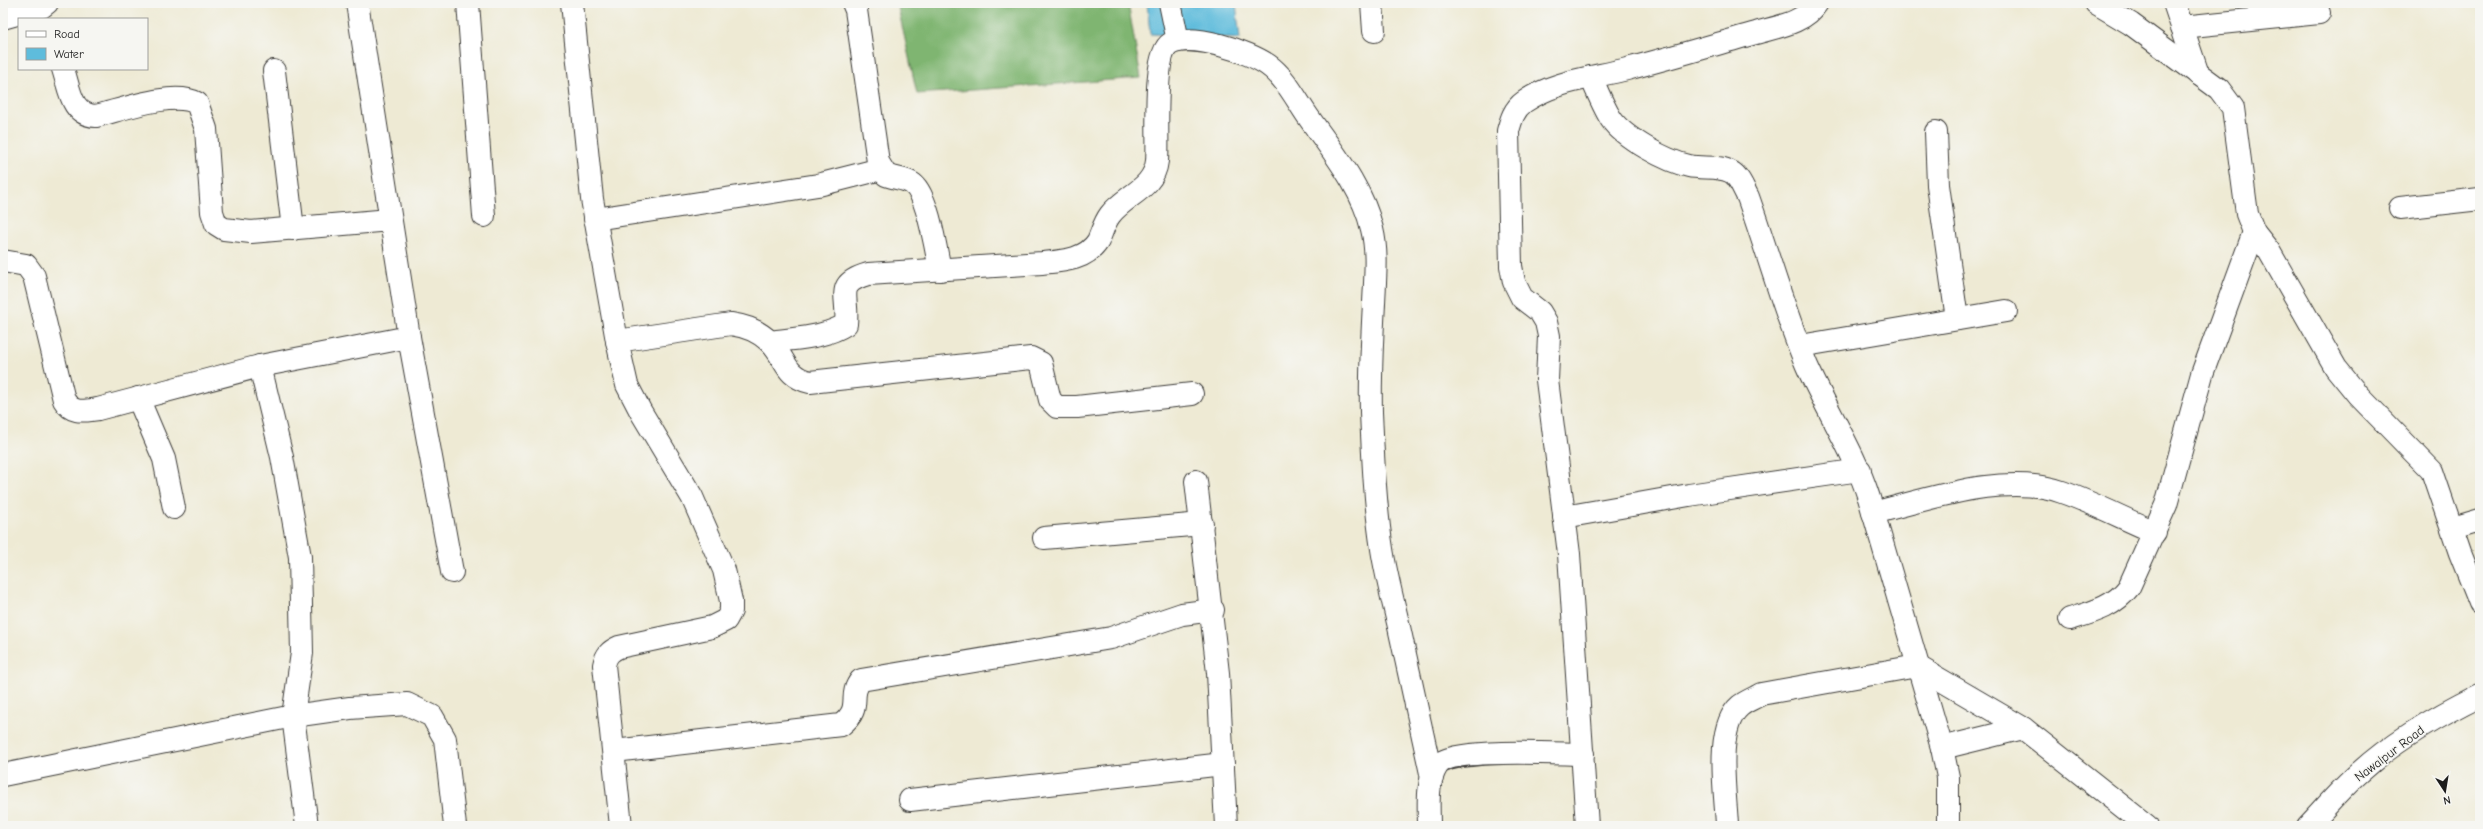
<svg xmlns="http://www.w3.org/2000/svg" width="2483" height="829" font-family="'Comic Neue',sans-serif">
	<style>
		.forest { fill: #7fb571; stroke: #4e6846 }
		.water { fill: #5ebcdc; stroke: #3d6c7c }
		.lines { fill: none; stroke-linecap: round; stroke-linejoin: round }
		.minor-casing { stroke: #3c3b38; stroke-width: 24 }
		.tertiary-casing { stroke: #3c3b38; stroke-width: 24 }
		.minor { stroke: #fff; stroke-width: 22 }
		.tertiary { stroke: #fff; stroke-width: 22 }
		.labels { text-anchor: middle; stroke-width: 3; stroke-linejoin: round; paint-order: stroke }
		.street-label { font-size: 13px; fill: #1c1c1c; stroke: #f6f6f2 }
	</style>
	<rect width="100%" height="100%" fill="#f6f6f2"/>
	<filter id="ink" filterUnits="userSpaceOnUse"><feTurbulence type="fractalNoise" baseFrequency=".025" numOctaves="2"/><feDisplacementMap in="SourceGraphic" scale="8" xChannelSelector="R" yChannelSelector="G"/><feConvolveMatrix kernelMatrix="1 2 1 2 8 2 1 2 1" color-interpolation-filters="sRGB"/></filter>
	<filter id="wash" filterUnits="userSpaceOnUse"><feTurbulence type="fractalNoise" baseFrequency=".012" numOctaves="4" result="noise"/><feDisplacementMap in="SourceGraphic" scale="16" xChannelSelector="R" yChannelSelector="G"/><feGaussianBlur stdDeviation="0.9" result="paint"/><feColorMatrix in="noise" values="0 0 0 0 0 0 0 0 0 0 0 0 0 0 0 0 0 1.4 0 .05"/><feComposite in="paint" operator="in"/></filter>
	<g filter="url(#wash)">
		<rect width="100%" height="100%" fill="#eeead4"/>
		<!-- forest -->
		<polygon class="forest" points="897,3 1128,3 1141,78 917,94"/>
		<!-- water -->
		<polygon class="water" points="1147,3 1236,3 1240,39 1150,34"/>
	</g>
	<g filter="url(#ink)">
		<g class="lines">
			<!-- minor casing -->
			<g class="minor-casing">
				<g id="minor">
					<polyline points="357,3 409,337 452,572"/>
					<polyline points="468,3 484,216"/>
					<path d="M572,3L592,199L617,341L627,385L641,412L692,497L724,570L731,601V611L726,620L712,627L619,647C610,651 606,655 604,665L621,826"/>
					<path d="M853,3L856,10L878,162L886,175C895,179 905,178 913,184C928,196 936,250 940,270"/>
					<polyline points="1170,3 1178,41"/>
					<polyline points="1372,3 1374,31"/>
					<polyline points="2096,3 2131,24 2219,89 2233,108 2247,214 2254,232 2269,251 2336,368 2358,395 2432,471 2460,553 2480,603"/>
					<polyline points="2174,3 2198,74"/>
					<polyline points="3,18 42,7 47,3"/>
					<polyline points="2182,27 2319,13"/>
					<path d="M63,69C70,90 71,115 96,116C121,110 174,90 197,103L206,129L212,212L216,224L224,229L251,232L390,220"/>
					<polyline points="274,71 293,229"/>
					<path d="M1591,77C1597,91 1603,106 1611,119C1624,138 1666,161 1689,166C1702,169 1719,165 1731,172C1739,176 1744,190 1748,197C1768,253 1784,312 1807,366C1827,411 1854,451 1869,498L1942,748L1948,777V826"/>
					<polyline points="1936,132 1938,185 1957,319"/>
					<polyline points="2400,208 2480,199"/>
					<polyline points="595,219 818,185 881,169"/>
					<path d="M3,261L26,265L34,276L64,400C72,414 83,411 98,409L260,366L409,337"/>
					<path d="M617,341L731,324C746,326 759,331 770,342C787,359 784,376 810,382L1031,358L1041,363L1050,400L1057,407H1077L1192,394"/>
					<path d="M770,342C795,338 825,338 846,324C849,295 834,284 868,274L1042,263C1063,261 1086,260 1098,241C1102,232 1104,223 1110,215C1125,195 1154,189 1157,161C1159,140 1152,55 1170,44C1192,32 1250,52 1268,65C1285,77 1296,99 1307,115C1331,150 1362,186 1372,229C1378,253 1375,278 1374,303C1372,339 1370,376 1371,412C1373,457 1375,504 1382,549C1386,575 1393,601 1399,627C1410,678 1421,728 1432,778"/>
					<polyline points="1800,346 2006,311"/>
					<polyline points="260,366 282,457 300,557 302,653 293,716 307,826"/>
					<polyline points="138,398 164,459 174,508"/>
					<polyline points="1196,481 1218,673 1226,826"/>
					<path d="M1873,513C1930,499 2005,472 2062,492C2094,503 2124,519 2155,532"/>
					<polyline points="1564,517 1689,495 1860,470"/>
					<polyline points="2453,528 2480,520"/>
					<polyline points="1044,538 1202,524"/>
					<path d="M2070,619C2093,612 2114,607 2129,587L2166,505L2202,374L2254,232"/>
					<polyline points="1942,748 2023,728"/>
					<path d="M614,751L841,725C864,707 847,697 861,680L1111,638L1182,614L1213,610"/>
					<polyline points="3,775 293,716 350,708 407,704 432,716 445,739 455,826"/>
					<polyline points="910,800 1223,764"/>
					<path d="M1429,826C1429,807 1426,783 1437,766C1449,747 1558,754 1583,754"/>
					<path d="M1587,826L1569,554L1547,380L1549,336L1546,322L1540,312L1522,298L1514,282L1511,266L1508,131C1511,120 1514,109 1524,102C1554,81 1592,78 1627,69C1670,58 1713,45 1756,33C1776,27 1805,23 1817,3"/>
					<path d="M1727,826C1726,795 1714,728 1740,706C1746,701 1755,698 1761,694L1917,666L2023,728L2147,826"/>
				</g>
			</g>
			<!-- tertiary casing -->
			<g class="tertiary-casing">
				<path id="tertiary" d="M2308,826C2325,808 2341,789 2359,773C2395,740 2437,716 2480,695"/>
			</g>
			<!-- minor -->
			<use href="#minor" class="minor"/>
			<!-- tertiary -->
			<use href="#tertiary" class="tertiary"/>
		</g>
	</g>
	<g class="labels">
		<!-- street labels -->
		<g class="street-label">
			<text transform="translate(2389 753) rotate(-37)" y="5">Nawalpur Road</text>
		</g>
	</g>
	<!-- margin -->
	<rect width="2483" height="829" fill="none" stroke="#f6f6f2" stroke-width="16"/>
	<!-- legend -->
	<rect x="18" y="18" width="130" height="52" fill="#f6f6f2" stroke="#9f9f9c"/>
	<rect x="26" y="31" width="20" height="6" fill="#ffffff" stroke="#9f9f9c"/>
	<text x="54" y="38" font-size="12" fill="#1c1c1c">Road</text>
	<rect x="26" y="48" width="20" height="12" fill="#5ebcdc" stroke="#9f9f9c"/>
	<text x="54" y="58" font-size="12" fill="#1c1c1c">Water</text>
	<!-- north arrow -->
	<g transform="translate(2445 791) rotate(168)" stroke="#f6f6f2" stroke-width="3" paint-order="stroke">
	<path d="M0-3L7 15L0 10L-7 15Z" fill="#1c1c1c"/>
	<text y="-6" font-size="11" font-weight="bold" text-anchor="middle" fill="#1c1c1c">N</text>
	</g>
</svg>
